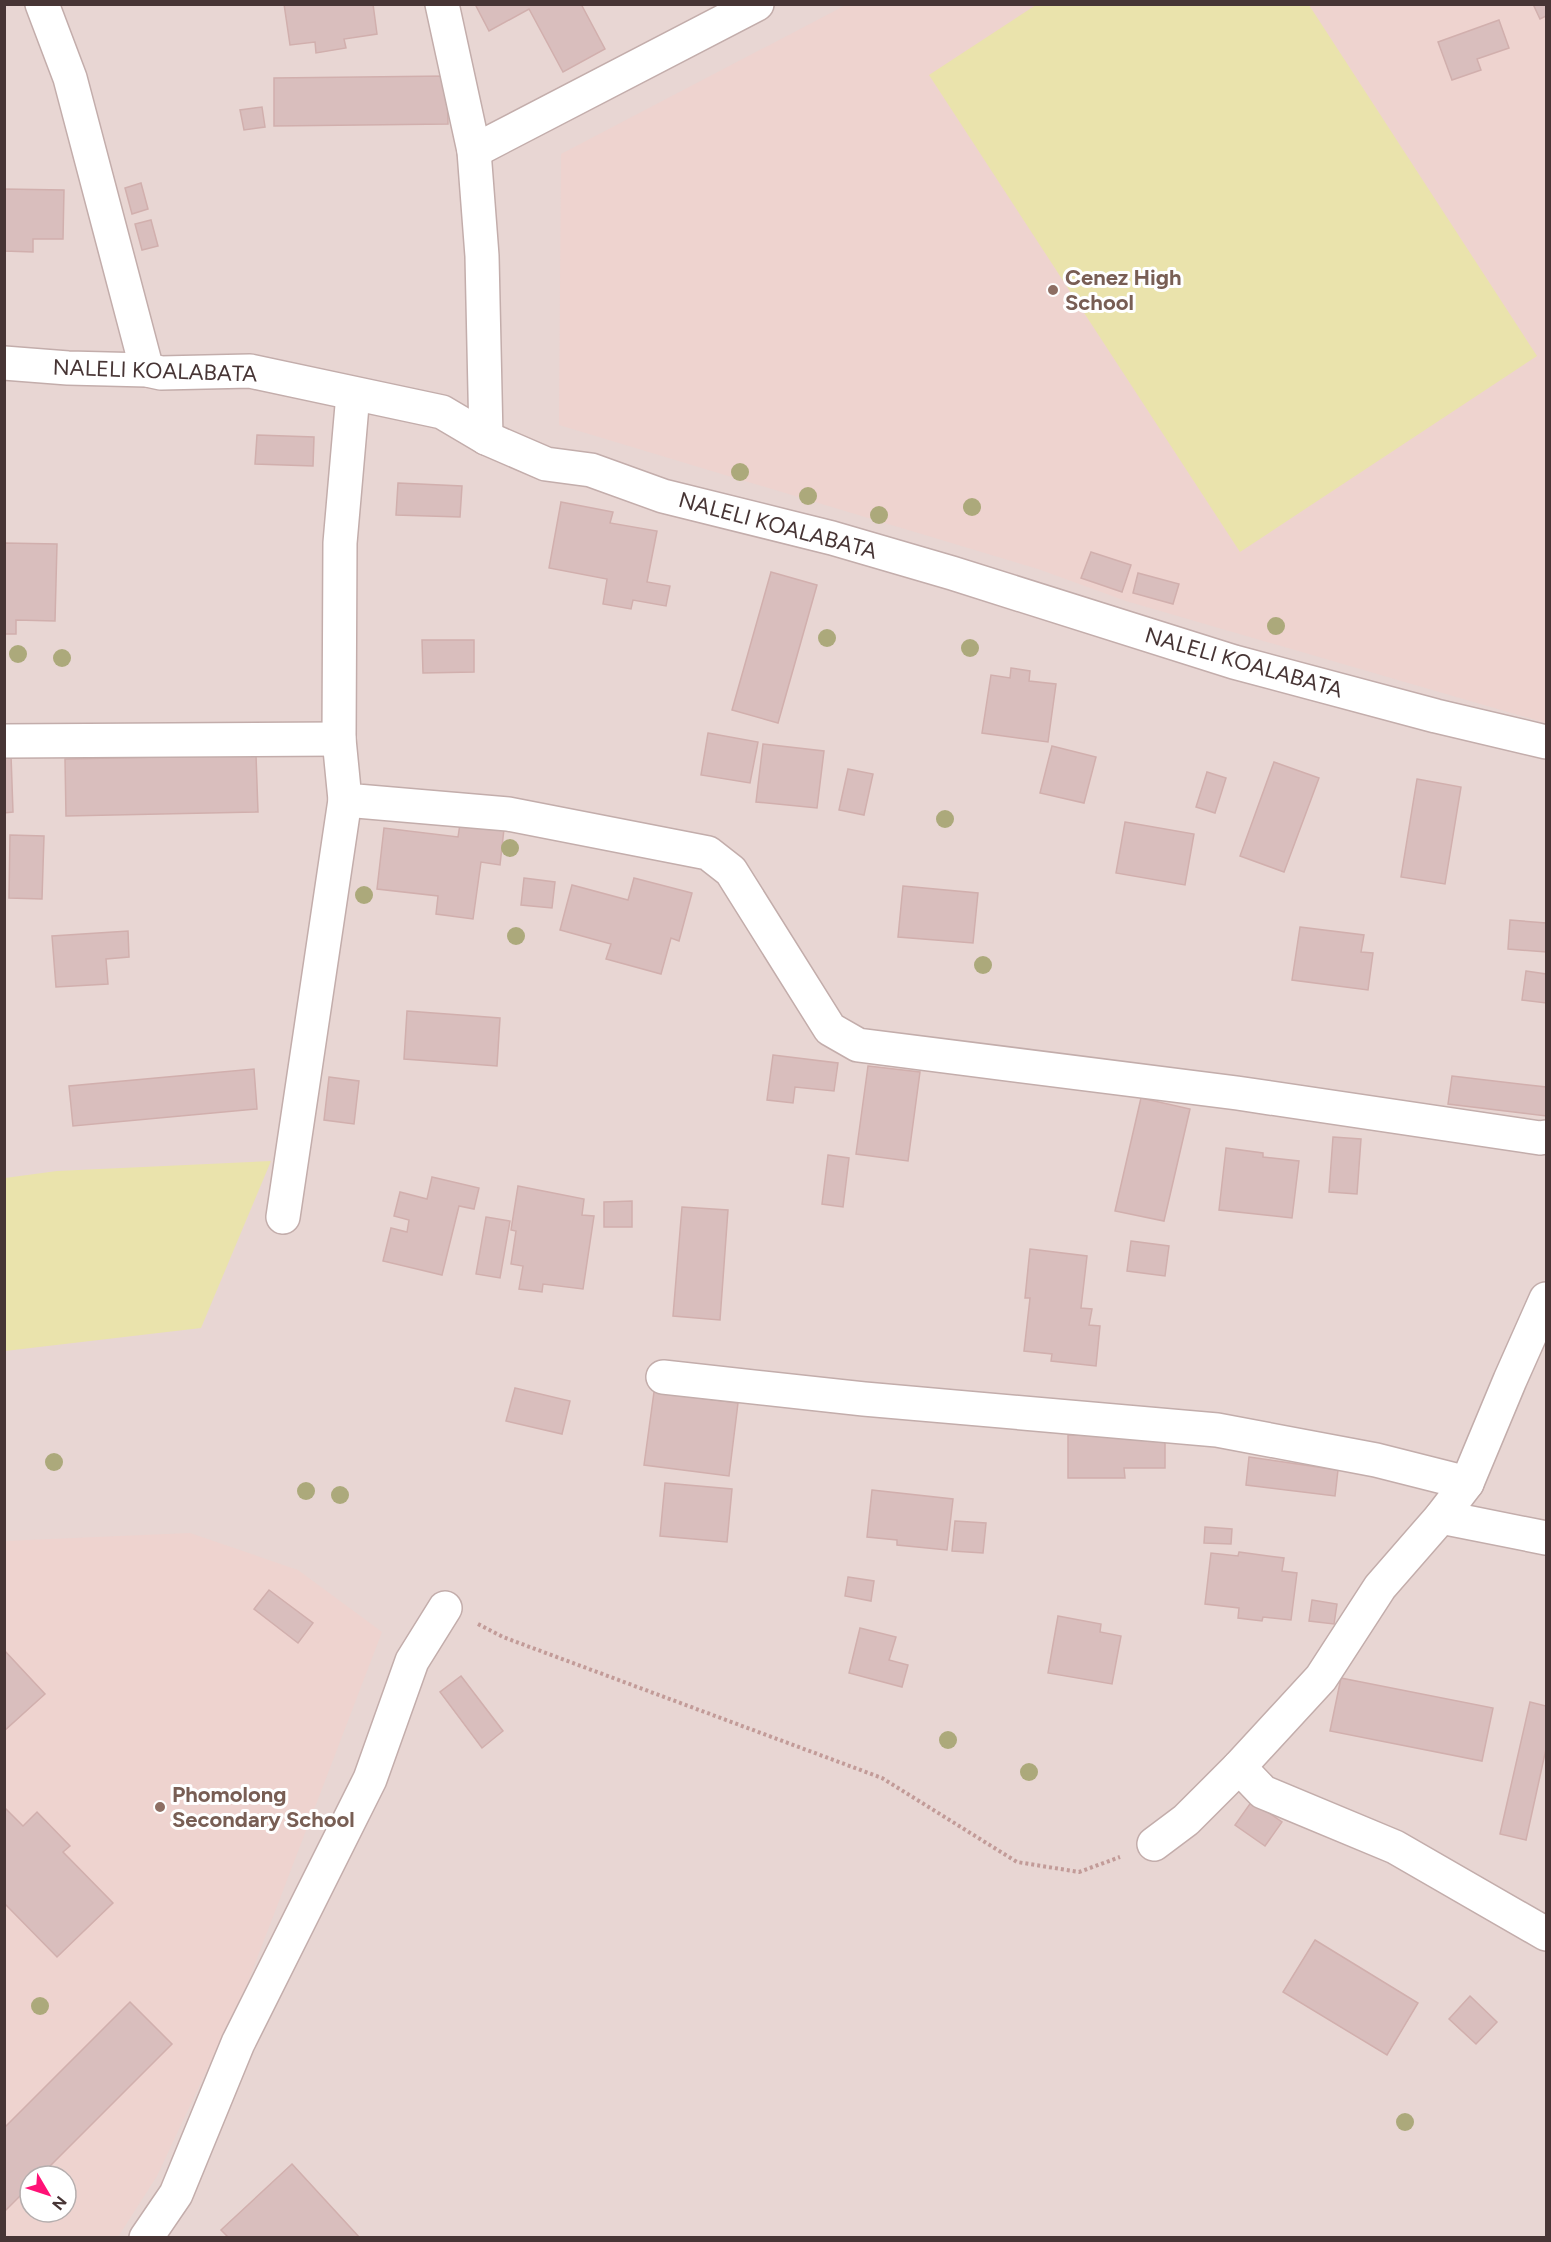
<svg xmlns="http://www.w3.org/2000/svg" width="1551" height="2242" font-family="Figtree,sans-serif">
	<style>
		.residential { fill: #e8d6d3; fill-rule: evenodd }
		.education { fill: #eed3cf; fill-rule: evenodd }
		.green { fill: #eae3ac }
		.building { fill: #d9bebd; stroke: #d1afad; stroke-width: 1.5 }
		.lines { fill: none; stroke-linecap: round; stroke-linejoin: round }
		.minor-casing { stroke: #c3adab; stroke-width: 36 }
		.path { stroke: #c29b98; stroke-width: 4; stroke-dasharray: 3 3; stroke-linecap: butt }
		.minor { stroke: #fff; stroke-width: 33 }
		.tree { fill: #aca97b }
		.education-dot { fill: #8d6e63; stroke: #fff; stroke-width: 2 }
		.labels { text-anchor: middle; stroke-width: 6; stroke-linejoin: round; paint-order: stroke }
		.education-label { font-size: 22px; font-weight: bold; fill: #785e54; stroke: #fff; text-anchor: start }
		.street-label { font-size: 22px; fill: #473535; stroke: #fff }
	</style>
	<rect width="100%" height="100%" fill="#f4e7e6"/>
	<!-- residential -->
	<path class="residential" d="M5,5H1546V2237L5,2238ZM30,2176H66V2212H30Z"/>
	<!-- education -->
	<g class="education">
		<polygon points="846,5 1546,5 1546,723 1126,601 1038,569 559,425 561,154"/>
		<path d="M190,1533L298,1570L382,1632L248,1982L157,2176L118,2237H5L4,1541ZM30,2176H66V2212H30Z"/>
	</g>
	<!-- green -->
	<g class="green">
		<polygon points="1036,5 1309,5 1537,356 1240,552 929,75"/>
		<polygon points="271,1161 201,1328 5,1351 5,1178 57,1171"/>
	</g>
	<!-- building -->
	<g class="building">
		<polygon points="284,4 373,4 377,34 344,39 346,48 316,53 315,42 290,45"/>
		<polygon points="475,4 581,4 605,49 563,72 529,9 489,31"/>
		<polygon points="1533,4 1546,4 1546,16 1540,19"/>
		<polygon points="1499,20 1509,48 1477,59 1481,70 1452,80 1438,42"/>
		<polygon points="447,76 448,124 274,126 274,78"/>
		<polygon points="262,107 265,127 244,130 240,110"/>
		<polygon points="141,183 148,209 132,214 125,188"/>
		<polygon points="4,189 64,190 63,239 33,239 33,252 4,251"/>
		<polygon points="151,220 158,246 142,250 135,224"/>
		<polygon points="257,435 314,437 313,466 255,464"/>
		<polygon points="398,483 462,486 460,517 396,515"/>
		<polygon points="561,502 613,512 610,523 657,531 647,582 670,586 666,606 633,600 631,609 603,604 607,579 549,568"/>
		<polygon points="4,543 57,544 55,621 16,620 16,634 4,634"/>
		<polygon points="1091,552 1131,565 1122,592 1081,578"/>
		<polygon points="771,572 817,585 778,723 732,710"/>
		<polygon points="1138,573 1179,584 1173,604 1133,593"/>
		<polygon points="422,640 474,640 474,672 423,673"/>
		<polygon points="1011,668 1030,671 1029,681 1056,684 1048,742 982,733 991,675 1010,678"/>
		<polygon points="708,733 758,742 750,783 701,775"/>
		<polygon points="763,744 824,751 817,808 756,802"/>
		<polygon points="1052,746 1096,757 1084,803 1040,793"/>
		<polygon points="4,755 11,755 13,812 4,813"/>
		<polygon points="256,755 258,812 66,816 65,759"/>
		<polygon points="1274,762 1319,778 1284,872 1240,856"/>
		<polygon points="848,769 873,774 864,815 839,810"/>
		<polygon points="1207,772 1226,778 1215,813 1196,807"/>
		<polygon points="1417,779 1461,787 1445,884 1401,877"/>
		<polygon points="1125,822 1194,834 1185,885 1116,873"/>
		<polygon points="460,824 504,829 500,865 481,862 473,919 436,914 438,896 377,889 384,828 458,837"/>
		<polygon points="10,835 44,836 42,899 9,898"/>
		<polygon points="524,878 555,882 552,908 521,905"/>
		<polygon points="634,878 692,893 679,941 671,938 661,974 606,959 611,944 560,930 572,885 628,900"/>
		<polygon points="903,886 978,893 973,943 898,937"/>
		<polygon points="1510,920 1546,923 1546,952 1508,949"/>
		<polygon points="1300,927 1364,935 1361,952 1373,953 1368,990 1292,980"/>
		<polygon points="128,931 129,957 106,959 108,984 56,987 52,936"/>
		<polygon points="1526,971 1546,974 1546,1003 1522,1000"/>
		<polygon points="407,1011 500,1018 497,1066 404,1059"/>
		<polygon points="773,1055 838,1063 834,1091 795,1087 793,1103 767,1100"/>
		<polygon points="868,1066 920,1072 908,1161 856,1154"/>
		<polygon points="254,1069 257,1109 73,1126 69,1086"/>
		<polygon points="1452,1076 1546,1087 1546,1116 1448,1104"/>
		<polygon points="329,1077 359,1081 354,1124 324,1120"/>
		<polygon points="1141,1098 1190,1109 1164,1221 1115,1211"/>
		<polygon points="1333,1137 1361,1139 1357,1194 1329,1192"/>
		<polygon points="1226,1148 1263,1153 1263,1157 1299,1161 1292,1218 1219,1210"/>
		<polygon points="828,1155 849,1158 843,1207 822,1204"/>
		<polygon points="432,1177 479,1188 474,1209 459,1206 442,1275 383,1261 391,1228 407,1232 409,1220 394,1216 400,1192 427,1199"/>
		<polygon points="518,1186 584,1199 582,1215 594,1216 583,1289 543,1284 542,1292 519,1289 523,1266 511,1264 516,1231 511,1230"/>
		<polygon points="632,1201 632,1227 604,1227 604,1202"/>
		<polygon points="682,1207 728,1210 720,1320 673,1316"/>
		<polygon points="486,1217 510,1221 500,1278 476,1274"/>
		<polygon points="1131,1241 1169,1246 1165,1276 1127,1271"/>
		<polygon points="1030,1249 1087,1256 1081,1308 1092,1309 1089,1325 1100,1326 1096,1366 1051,1361 1052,1354 1024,1351 1030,1298 1025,1298"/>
		<polygon points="515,1388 570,1401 562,1434 506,1421"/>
		<polygon points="654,1392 738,1403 729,1476 644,1465"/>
		<polygon points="1068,1435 1165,1435 1165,1468 1124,1468 1125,1478 1068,1478"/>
		<polygon points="1249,1457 1338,1470 1335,1496 1246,1485"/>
		<polygon points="665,1483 732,1489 727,1542 660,1536"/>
		<polygon points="872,1490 953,1499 947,1550 897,1545 897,1540 867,1537"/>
		<polygon points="955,1521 986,1523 983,1553 952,1551"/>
		<polygon points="1205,1527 1232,1529 1231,1544 1204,1543"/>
		<polygon points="1239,1552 1284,1558 1282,1571 1297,1573 1291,1620 1263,1617 1262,1621 1238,1618 1239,1608 1205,1604 1211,1553 1238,1556"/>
		<polygon points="848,1577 874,1581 871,1601 845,1596"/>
		<polygon points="269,1590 313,1623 298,1643 254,1609"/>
		<polygon points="1312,1600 1337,1604 1334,1624 1309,1621"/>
		<polygon points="1058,1616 1101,1624 1100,1632 1121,1636 1112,1684 1048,1673"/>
		<polygon points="860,1628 896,1637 889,1660 908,1665 902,1687 849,1673"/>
		<polygon points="4,1650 45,1694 4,1731"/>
		<polygon points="461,1676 503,1731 482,1748 440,1692"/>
		<polygon points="1341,1678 1493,1708 1482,1761 1330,1731"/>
		<polygon points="1530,1702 1546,1706 1546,1749 1526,1840 1500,1834"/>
		<polygon points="1252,1801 1282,1822 1265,1846 1235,1825"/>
		<polygon points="4,1807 23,1826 37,1812 70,1846 63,1852 113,1903 57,1957 4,1903"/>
		<polygon points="1315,1940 1418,2003 1387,2055 1283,1992"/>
		<polygon points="1470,1996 1497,2022 1476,2044 1449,2019"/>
		<polygon points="130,2002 172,2044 40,2176 30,2176 30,2186 4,2212 4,2128"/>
		<polygon points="292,2164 360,2238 229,2238 221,2230"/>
	</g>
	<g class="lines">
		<!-- minor casing -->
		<g class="minor-casing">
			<g id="minor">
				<polyline points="42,4 70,78 147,370"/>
				<polyline points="442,4 474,151 482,256 486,438"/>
				<polyline points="474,151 757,4"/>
				<polyline points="4,363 68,368 147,370 161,373 250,371 442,412 486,438 546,464 591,470 663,496 832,538 952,573 1234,662 1436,716 1546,742"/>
				<polyline points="353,394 340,543 339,739 345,800 508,814 708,853 731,871 830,1029 858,1045 1237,1093 1540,1138 1546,1137"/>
				<polyline points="4,741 339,739"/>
				<polyline points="283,1217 345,800"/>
				<polyline points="663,1377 864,1399 1217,1430 1376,1460 1467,1483"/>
				<polyline points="1441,1517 1546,1538"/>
				<polyline points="1239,1767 1263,1792 1395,1847 1546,1934"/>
				<polyline points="1154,1844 1186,1820 1239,1767 1321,1678 1380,1587 1441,1517 1467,1483 1510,1380 1546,1299"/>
				<polyline points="146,2238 176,2194 238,2043 370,1779 412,1661 445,1608"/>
			</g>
		</g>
		<!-- path -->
		<polyline class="path" points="478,1624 503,1637 882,1778 1017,1862 1079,1872 1120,1857"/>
		<!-- minor -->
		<use href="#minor" class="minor"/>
	</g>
	<!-- trees -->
	<g class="tree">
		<circle cx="740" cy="472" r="9"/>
		<circle cx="808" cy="496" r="9"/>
		<circle cx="972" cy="507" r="9"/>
		<circle cx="879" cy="515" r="9"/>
		<circle cx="1276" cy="626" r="9"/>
		<circle cx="827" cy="638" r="9"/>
		<circle cx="970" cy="648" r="9"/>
		<circle cx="18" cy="654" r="9"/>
		<circle cx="62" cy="658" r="9"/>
		<circle cx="945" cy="819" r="9"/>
		<circle cx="510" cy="848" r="9"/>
		<circle cx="364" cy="895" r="9"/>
		<circle cx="516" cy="936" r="9"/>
		<circle cx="983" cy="965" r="9"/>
		<circle cx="54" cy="1462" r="9"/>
		<circle cx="306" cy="1491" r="9"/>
		<circle cx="340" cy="1495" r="9"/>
		<circle cx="948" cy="1740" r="9"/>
		<circle cx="1029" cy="1772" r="9"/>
		<circle cx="40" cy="2006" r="9"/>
		<circle cx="1405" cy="2122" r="9"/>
	</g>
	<!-- markers -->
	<g class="education-dot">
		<circle cx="1053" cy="290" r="6"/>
		<circle cx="160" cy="1807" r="6"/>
	</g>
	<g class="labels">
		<!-- education labels -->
		<g class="education-label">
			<text x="1065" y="285">Cenez High<tspan x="1065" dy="25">School</tspan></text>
			<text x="172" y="1802">Phomolong<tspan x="172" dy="25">Secondary School</tspan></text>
		</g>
		<!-- street labels -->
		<g class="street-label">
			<text transform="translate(155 370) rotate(2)" y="8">NALELI KOALABATA</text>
			<text transform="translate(778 525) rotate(15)" y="8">NALELI KOALABATA</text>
			<text transform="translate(1244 662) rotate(16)" y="8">NALELI KOALABATA</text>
		</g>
	</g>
	<!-- border -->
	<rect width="1551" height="2242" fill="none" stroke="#473535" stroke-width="12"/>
	<!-- north arrow -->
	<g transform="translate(48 2194) rotate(129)"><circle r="28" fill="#ffffff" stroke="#b5aeae" stroke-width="1.5"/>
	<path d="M0-4.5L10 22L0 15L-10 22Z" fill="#ff1176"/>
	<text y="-9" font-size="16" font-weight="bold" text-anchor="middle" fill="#473535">N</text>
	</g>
</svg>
